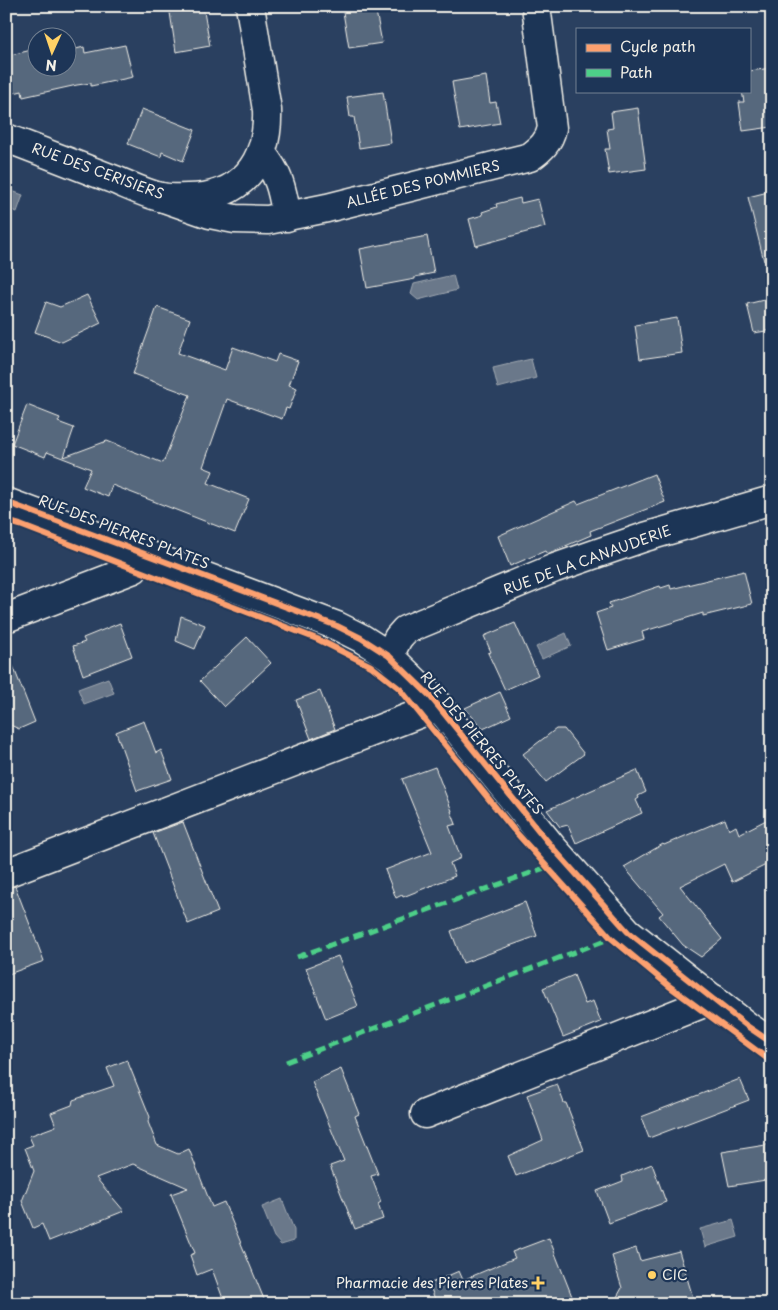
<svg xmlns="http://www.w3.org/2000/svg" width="778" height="1310" font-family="'Playpen Sans',sans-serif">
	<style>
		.water { fill: #6a788a; stroke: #a1a8b0 }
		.building { fill: #56677d; stroke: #f4f1e8 }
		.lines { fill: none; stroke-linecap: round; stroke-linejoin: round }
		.minor-casing { stroke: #f4f1e8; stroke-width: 31 }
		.minor { stroke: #1d3557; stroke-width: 28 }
		.quiet { stroke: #4dcf88; stroke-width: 5; stroke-dasharray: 10 5; stroke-linecap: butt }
		.cycleway-casing { stroke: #1d3557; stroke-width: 9 }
		.cycleway { stroke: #fca06f; stroke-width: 6 }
		.poi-dot { fill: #ffd166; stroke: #1d3557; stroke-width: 2 }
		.labels { text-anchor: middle; stroke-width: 4.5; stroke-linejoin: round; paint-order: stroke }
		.street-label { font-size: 14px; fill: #f4f1e8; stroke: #1d3557 }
		.poi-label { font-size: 14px; fill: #f4f1e8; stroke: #1d3557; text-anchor: start }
	</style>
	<rect width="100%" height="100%" fill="#2a4060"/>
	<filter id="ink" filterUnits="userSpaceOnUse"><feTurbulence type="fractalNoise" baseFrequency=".02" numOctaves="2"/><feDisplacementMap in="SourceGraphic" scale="10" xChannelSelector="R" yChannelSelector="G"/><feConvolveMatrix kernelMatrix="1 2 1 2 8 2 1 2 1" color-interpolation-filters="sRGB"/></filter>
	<g filter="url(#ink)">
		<!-- water -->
		<g class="water">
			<polygon points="6,189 23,195 17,212 6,208"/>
			<polygon points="453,275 457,290 418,300 411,294 414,284"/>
			<polygon points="531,359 536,378 498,388 493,368"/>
			<polygon points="566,633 571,646 542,659 536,647"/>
			<polygon points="108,678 114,693 84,704 78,689"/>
			<polygon points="282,1199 294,1230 294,1241 281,1245 274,1237 262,1207"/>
			<polygon points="733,1220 738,1237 705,1247 700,1229"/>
		</g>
		<!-- building -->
		<g class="building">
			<polygon points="169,6 203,6 210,46 176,52"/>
			<polygon points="342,6 375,6 382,43 349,48"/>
			<polygon points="125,45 133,77 91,86 91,83 77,85 23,97 22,91 6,95 6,56 36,49 38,68 68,68 68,51 84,47 85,53"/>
			<polygon points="772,68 772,127 743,131 739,102 744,102 742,91 749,91 749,71"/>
			<polygon points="486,76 490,103 496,102 500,123 460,130 452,82"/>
			<polygon points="383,92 391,143 359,148 354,117 350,117 347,97"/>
			<polygon points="638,108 646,169 609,174 605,149 610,149 607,129 613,128 611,112"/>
			<polygon points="142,109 195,130 183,161 162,152 161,157 128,144"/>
			<polygon points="772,191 772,260 764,261 748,197"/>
			<polygon points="520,198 521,203 538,199 545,227 476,246 469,219 483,215 482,212 497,207 496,204"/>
			<polygon points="427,236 434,273 415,277 415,279 367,288 360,249"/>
			<polygon points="87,295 101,323 62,342 35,332 46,302 60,307"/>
			<polygon points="772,298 772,330 754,333 747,304"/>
			<polygon points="157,307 190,319 178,353 225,370 233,347 275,362 278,354 298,361 289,385 297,388 289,409 286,408 282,419 227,399 203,467 213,471 208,483 249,499 235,533 112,485 108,497 83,487 91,469 47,452 45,457 12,444 27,405 60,418 58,422 74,428 64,457 107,441 163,463 190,395 133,374"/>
			<polygon points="677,318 682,353 640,359 635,325"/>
			<polygon points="654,474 665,502 590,531 591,535 547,554 545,551 510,566 498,536 576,501 578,504"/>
			<polygon points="744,571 752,604 703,616 703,613 642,632 644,639 608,650 596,613 611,608 609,603 660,586 661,588 670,585 671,589"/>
			<polygon points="181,616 205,625 195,649 176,641"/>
			<polygon points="120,623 132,656 83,675 73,646 85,642 83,638"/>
			<polygon points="515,623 538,675 505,690 488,653 491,652 484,636"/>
			<polygon points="247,637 271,663 224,707 200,681"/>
			<polygon points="6,653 8,653 35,722 19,729 6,723"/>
			<polygon points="320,691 335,729 311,739 296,700"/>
			<polygon points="500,692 511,716 483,729 465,708"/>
			<polygon points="144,721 156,753 161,750 172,779 137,791 116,732"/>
			<polygon points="556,729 564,729 584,754 546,782 523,754"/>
			<polygon points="435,767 452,811 451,811 456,824 449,826 461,858 450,863 455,876 403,897 402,895 396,898 385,870 432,852 402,779"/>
			<polygon points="637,770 646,792 638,796 639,798 636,800 642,813 576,843 568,825 560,827 547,810"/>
			<polygon points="772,817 772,862 732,882 724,864 680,886 722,939 701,957 683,945 659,916 663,913 624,867 663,844 664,845 725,819 729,830 736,826 739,834"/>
			<polygon points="183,822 218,912 188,924 153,833"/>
			<polygon points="15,886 44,961 6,975 6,888"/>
			<polygon points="525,902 537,936 463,963 451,931"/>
			<polygon points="338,956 358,1006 326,1019 306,968"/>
			<polygon points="574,975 585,1004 593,1001 601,1022 563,1037 543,988"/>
			<polygon points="127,1060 150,1117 148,1122 157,1145 178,1154 189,1149 212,1207 224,1202 266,1304 225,1304 212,1269 197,1275 190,1255 195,1253 171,1194 188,1188 133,1164 96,1178 124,1211 49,1241 42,1224 33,1228 22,1201 34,1171 25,1148 33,1145 29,1136 56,1126 51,1113 72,1105 73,1100 114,1086 107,1068"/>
			<polygon points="341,1069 359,1114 355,1116 378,1174 371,1176 381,1202 378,1204 383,1219 355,1229 330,1166 344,1161 312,1082"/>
			<polygon points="740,1079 749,1100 649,1138 641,1117"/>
			<polygon points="557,1084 564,1103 566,1103 584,1150 516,1176 508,1156 543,1140 527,1095"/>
			<polygon points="772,1144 772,1179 729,1186 722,1152"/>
			<polygon points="652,1164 666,1202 609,1223 597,1191 623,1181 622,1176"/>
			<polygon points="549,1238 575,1304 437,1304 429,1284 459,1271 463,1280 515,1258 512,1252"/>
			<polygon points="636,1248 640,1261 679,1251 694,1301 682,1304 613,1304 622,1288 612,1256"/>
		</g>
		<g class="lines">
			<!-- minor casing -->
			<g class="minor-casing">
				<g id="minor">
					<path d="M6,138C41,151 75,165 110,178C126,184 143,193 160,197C168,199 178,198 187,198C241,198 269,163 267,110L250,6"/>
					<path d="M261,153C280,175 282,189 287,217"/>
					<path d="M161,197L210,214L235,219L268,220L327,208L530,157C541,149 549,142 552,128L536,6"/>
					<polyline points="6,502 337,626 361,638 389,656 430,696 552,847 628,932 747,1026 772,1043"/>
					<polyline points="6,618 134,569 145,553"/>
					<polyline points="389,656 398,638 405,630 555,568 601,552 645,537 772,500"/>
					<polyline points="6,873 439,706"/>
					<polyline points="425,1114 714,999"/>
				</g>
			</g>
			<!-- minor -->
			<use href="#minor" class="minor"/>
			<!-- quiet -->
			<g class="quiet">
				<polyline points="297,957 550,866"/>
				<polyline points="286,1062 614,937"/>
			</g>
			<!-- cycleway casing -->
			<g class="cycleway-casing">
				<g id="cycleway">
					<polyline points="6,502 337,626 361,638 389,656 430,696 552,847 628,932 747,1026 772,1043"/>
					<polyline points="6,521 20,525 317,639 371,666 400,689 513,829 611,938 669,986 772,1062"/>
				</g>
			</g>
			<!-- cycleway -->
			<use href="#cycleway" class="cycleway"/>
		</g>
	</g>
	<!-- markers -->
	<g class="poi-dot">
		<circle cx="652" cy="1275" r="5"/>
		<path d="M535.5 1275.5h5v5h5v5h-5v5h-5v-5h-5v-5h5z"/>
	</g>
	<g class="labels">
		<!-- street labels -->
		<g class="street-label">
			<text transform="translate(98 171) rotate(20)" y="5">RUE DES CERISIERS</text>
			<text transform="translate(423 184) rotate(-14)" y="5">ALLÉE DES POMMIERS</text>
			<text transform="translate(124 532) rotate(21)" y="5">RUE DES PIERRES PLATES</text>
			<text transform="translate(587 560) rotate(-20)" y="5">RUE DE LA CANAUDERIE</text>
			<text transform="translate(482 743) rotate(50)" y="5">RUE DES PIERRES PLATES</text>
		</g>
		<!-- poi labels -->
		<g class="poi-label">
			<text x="662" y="1280">CIC</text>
			<text x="528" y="1288" text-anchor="end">Pharmacie des Pierres Plates</text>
		</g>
	</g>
	<!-- margin -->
	<rect width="778" height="1310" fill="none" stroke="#1d3557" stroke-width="25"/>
	<rect x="12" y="12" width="753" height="1285" fill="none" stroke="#f4f1e8" stroke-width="2" filter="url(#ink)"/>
	<!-- legend -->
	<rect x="576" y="28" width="175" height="65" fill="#1d3557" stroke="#738091"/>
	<rect x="586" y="44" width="25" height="8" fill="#fca06f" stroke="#738091"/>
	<text x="620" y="52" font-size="15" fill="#f4f1e8">Cycle path</text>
	<rect x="586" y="69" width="25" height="8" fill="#4dcf88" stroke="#738091"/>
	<text x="620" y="78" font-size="15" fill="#f4f1e8">Path</text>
	<!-- north arrow -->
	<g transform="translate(52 52) rotate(183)"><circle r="24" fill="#1d3557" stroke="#738091"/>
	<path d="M0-4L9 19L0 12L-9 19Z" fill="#ffd166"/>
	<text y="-8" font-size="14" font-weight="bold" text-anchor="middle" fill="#f4f1e8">N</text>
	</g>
</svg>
